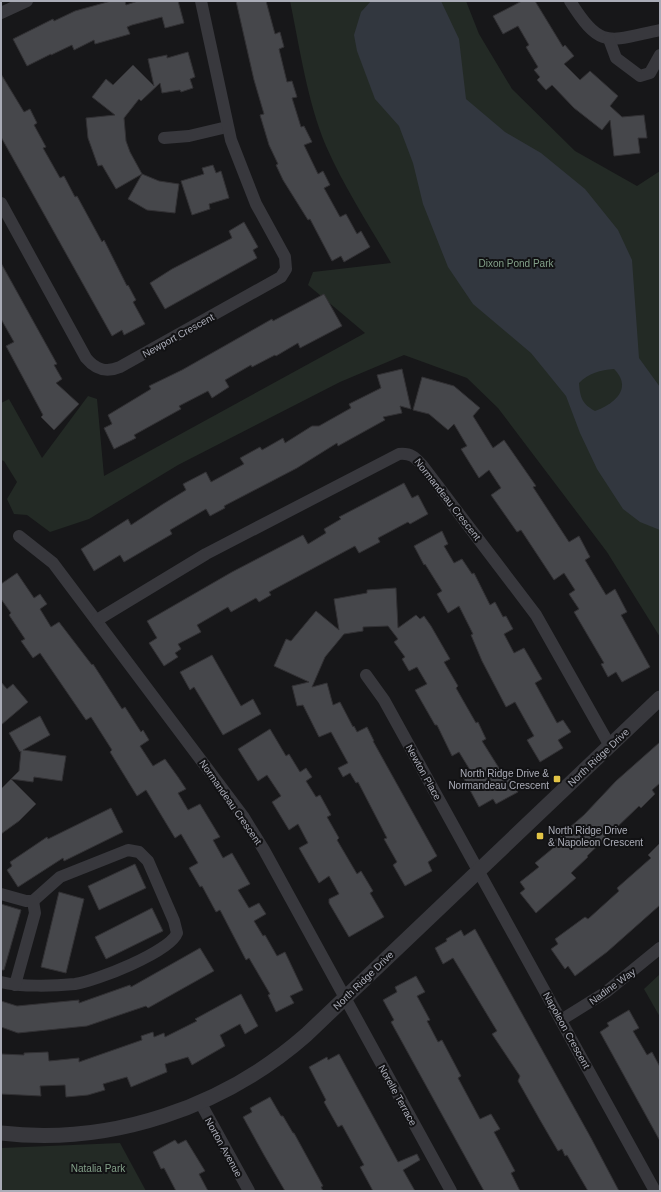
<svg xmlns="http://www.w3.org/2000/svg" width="661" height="1192" font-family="Arial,sans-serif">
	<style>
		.green { fill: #232a25 }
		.water { fill: #32373f; fill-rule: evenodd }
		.building { fill: #46474b; stroke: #323134 }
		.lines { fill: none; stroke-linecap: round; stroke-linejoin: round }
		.minor { stroke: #38383d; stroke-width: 12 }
		.tertiary { stroke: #38383d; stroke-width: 15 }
		.poi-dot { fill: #e2c446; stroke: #121214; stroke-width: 1.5 }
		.labels { text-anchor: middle; stroke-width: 4; stroke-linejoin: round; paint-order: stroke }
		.park-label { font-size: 10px; fill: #83a089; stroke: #121214 }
		.street-label { font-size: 10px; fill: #aaacb7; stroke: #121214 }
		.poi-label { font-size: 10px; fill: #aaacb7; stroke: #121214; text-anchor: end }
	</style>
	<rect width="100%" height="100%" fill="#171719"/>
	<!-- green -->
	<g class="green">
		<path d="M290,1H466L479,34L512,89L575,151L637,186L660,171V637L607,552L498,408L467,378L404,355L340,382L178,465L89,519L50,532L27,515L14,514L7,499L17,482L4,461L1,460V403L9,399L42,458L88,396L97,399L104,476L365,333L308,285L313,272L391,263C369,225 344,187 326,146C307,100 300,49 290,1Z"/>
		<polygon points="660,974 660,1017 644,989"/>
		<polygon points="120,1143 146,1191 1,1191 1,1148"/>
	</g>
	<!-- water -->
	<path class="water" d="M371,1H441L459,39L466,99L505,132L541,153L585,189L618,230L632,260L639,358L660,387V530L640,522L623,509L597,469L580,433L566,396L531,353L473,304L448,267L423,204L413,163L399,126L375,99L357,51L354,35L361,12ZM614,369C633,388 615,404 595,411C582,404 580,397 579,383C589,373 600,370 614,369Z"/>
	<!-- building -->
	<g class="building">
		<polygon points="111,1 125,1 126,5 138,1 178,1 184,23 165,28 162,17 132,25 127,27 130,34 95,44 94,40 74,50 72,45 51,55 51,54 27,66 13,39 53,19 54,21 75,11"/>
		<polygon points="236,1 266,1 275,34 280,32 284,47 279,49 287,82 292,81 297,97 292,98 301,127 304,126 312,142 304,145 318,174 323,171 330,185 324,188 340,217 346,214 357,234 361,231 370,247 344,262 341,256 332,261 310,219 308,220 283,180 276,165 278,164 269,145 260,115 264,114 254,80"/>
		<polygon points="522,1 535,1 563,47 565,45 574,56 564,64 580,80 590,71 618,96 610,106 622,117 644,115 647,138 638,138 640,153 614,156 610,120 602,130 574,108 552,85 546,90 537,80 540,77 534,70 538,67 526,47 529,45 518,26 503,34 493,16"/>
		<polygon points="188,52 195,77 190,79 193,88 181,92 180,90 162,93 160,83 141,101 139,99 124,118 126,141 130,152 142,174 159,181 179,184 175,213 147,210 128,199 142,174 116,189 102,165 98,166 88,138 86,118 115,115 92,97 106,79 113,85 133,65 154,86 148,59 167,55 167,58"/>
		<polygon points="1,74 24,112 30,109 37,123 34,125 46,147 43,148 60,178 64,176 75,197 77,196 102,242 104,240 127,286 128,285 136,300 133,302 145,324 124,335 122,330 112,336 1,137"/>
		<polygon points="213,165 216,173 221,171 229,198 209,204 210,209 192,215 181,181 204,174 202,168"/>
		<polygon points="244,222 258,247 253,250 257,258 165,309 150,283 172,269 232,238 229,231"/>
		<polygon points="1,263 57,364 54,365 62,379 56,383 79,404 54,430 41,417 43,415 6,346 14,342 1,319"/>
		<polygon points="324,294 342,326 300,348 298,343 276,356 275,355 252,367 251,365 225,380 229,387 212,398 208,391 179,406 181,409 134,435 136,438 114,449 104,428 112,424 108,415 151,389 149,386 182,370 272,319 273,321"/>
		<polygon points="402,369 411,409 400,406 402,413 383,417 385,420 338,446 337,443 297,468 224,506 225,508 210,516 206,509 170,530 172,534 124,562 120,555 94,571 81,549 128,519 131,525 163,504 186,490 183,484 206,472 211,482 244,464 240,458 260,447 262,450 283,438 285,443 312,426 319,426 351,408 349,404 381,388 377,375"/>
		<polygon points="422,377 454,386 480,408 473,416 493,448 504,440 536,486 533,487 569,542 579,536 590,557 585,560 606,595 615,589 627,612 621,615 650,667 622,682 616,672 608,677 601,664 604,663 574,612 579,609 569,594 575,590 564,573 554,580 521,530 517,532 491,495 501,488 489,470 479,478 461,449 467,446 454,424 448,430 429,414 413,410"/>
		<polygon points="404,483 412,498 418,495 428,514 410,524 408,522 378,538 380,542 359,553 355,546 269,592 271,595 259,602 256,598 231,612 228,607 197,625 201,632 178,644 181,649 175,653 178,657 164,666 149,643 157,638 147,621 232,572 303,535 308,544 326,533 324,529 341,519 339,517"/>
		<polygon points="442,531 448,544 444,546 454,563 462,559 472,574 474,573 490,605 495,602 503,617 506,616 513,629 504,634 514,653 524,648 542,679 535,683 557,723 563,720 571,732 558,740 563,748 540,762 527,740 534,736 515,702 506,707 482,661 471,635 473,634 459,606 448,613 437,594 442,591 425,564 424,565 414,546"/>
		<polygon points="17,573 34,598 40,594 47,604 40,609 51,627 59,622 92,665 93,664 122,709 125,707 141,732 143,730 149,740 140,746 153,766 165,759 178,777 186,789 178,793 188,810 200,804 220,837 213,840 223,858 232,853 250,884 238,890 249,908 259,903 266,914 254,921 263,936 265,935 277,956 285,952 303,990 290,996 294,1003 276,1012 268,995 270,994 249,958 246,960 220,910 216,912 202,886 200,887 189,868 198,863 181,834 175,838 146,790 137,796 110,752 112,750 91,717 86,720 40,653 33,658 21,641 25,639 9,615 11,613 1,599 1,584"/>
		<polygon points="396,588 398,628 416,615 420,619 424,616 431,626 450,659 444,662 458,686 456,688 476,723 478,722 486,739 482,741 504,776 508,774 518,792 496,804 493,799 479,807 462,775 470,770 459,752 452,756 437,725 435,725 415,690 427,684 417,667 409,671 402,659 405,657 394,642 398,639 388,626 363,627 363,631 344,634 325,657 312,687 327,683 333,705 340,702 353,727 354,726 357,732 367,727 374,741 373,741 437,856 428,862 432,871 405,886 393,865 397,862 384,839 387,838 358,782 356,783 350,773 343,777 338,768 348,763 331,732 319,737 303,705 297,706 292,686 309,682 274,666 286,639 291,641 316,611 339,630 334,599 367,593 367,590"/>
		<polygon points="212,655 241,706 253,699 261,714 223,735 194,687 190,690 180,672"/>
		<polygon points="1,682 7,689 13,684 28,702 1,725"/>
		<polygon points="40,716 50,735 23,750 66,756 62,781 34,777 33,782 11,779 19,771 21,751 20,752 9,733"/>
		<polygon points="270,729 286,756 289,754 300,772 306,768 312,777 306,781 316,797 320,795 331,815 327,817 339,838 337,840 357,874 361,871 373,891 370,893 384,917 349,937 329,903 329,899 339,894 329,876 319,883 299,848 308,843 298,824 289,830 272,802 281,796 267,775 258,781 238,749"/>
		<polygon points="660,742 660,783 652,790 655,794 641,808 639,806 587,856 588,857 571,873 576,878 536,913 520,893 525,889 520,882 539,867 535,863 558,844 554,841 584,815 616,781"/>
		<polygon points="11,779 36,804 19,821 1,834 1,789"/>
		<polygon points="111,808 123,832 64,861 63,858 18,887 7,870 12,866 10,862 47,837 48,839"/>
		<polygon points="660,843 660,905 607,952 575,976 568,966 565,969 551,949 558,944 555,939 585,917 588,919 619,891 617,888 651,858 648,855"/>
		<polygon points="135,864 146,888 99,910 88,886"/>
		<polygon points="59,892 84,899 66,973 41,967"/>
		<polygon points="1,904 21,910 4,970 1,970"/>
		<polygon points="152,908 163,931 106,959 95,937"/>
		<polygon points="475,929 591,1138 619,1191 588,1191 567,1155 565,1156 562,1149 558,1151 540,1120 518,1081 520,1076 492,1034 497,1031 453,958 443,964 435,948 447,941 446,939 461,930 464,936"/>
		<polygon points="200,948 214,971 148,1008 146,1006 87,1026 18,1033 1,1027 1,1001 17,1006 79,1000 79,1003 130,985 131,987"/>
		<polygon points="416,976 425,992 417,996 430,1020 427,1021 438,1042 442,1040 461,1076 458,1078 480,1119 491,1114 500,1129 494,1132 515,1171 511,1173 520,1191 484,1191 391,1022 394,1020 383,1000 397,992 395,987"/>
		<polygon points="241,994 258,1026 245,1034 240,1024 220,1035 225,1046 192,1065 188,1057 165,1064 167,1072 131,1087 127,1077 103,1084 105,1090 88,1095 66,1097 65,1085 40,1086 41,1096 1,1094 1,1054 24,1055 24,1053 48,1052 49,1061 79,1058 79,1062 142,1040 141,1036 153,1032 154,1037 164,1033 165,1037 197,1021 195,1019"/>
		<polygon points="629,1010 639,1028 633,1031 647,1055 652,1052 660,1067 660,1141 600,1032 609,1026 607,1023"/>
		<polygon points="339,1054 398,1162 417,1154 420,1160 403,1170 415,1191 373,1191 360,1167 364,1165 342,1125 338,1127 324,1102 326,1100 309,1067 327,1057 328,1060"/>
		<polygon points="270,1097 281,1116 283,1116 293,1133 294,1133 323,1186 321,1187 323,1191 285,1191 264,1155 243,1117 252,1112 250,1108"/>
		<polygon points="175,1140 178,1144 186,1140 205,1171 199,1174 208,1191 176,1191 164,1168 161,1169 153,1152"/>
	</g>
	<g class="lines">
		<!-- minor -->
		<g class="minor">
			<path d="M570,1C601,50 608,41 660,30"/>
			<polyline points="1,13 27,1"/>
			<polyline points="609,39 616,58 640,76 650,73 660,55"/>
			<polyline points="164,138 189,136 227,127"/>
			<path d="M1,203L86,358C96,370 106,373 120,367L281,277L286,269L285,257L256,204L231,140L201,1"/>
			<polyline points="19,536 53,563 243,816 264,850 451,1191"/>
			<path d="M97,620L206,554L399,454C411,453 415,457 422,465L536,615L610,746"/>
			<polyline points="366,675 384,700 655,1191"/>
			<path d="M1,894L26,901H33L60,877L128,850L139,852L148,861L174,921L177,933C170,952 96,981 75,984C54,986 21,987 1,982"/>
			<polyline points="15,985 35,913 33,901"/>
			<polyline points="561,1020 606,992 660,948"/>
			<polyline points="200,1102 249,1191"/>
		</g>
		<!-- tertiary -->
		<path class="tertiary" d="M1,1133C111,1146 224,1107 306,1035L660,698"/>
	</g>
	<!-- markers -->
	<g class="poi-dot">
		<rect x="553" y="775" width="8" height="8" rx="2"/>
		<rect x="536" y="832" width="8" height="8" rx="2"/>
	</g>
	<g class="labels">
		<!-- park labels -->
		<g class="park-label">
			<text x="516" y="267">Dixon Pond Park</text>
			<text x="98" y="1172">Natalia Park</text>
		</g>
		<!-- street labels -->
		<g class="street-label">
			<text transform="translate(178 335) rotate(-29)" y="4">Newport Crescent</text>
			<text transform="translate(448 499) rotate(52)" y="4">Normandeau Crescent</text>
			<text transform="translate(598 757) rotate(-43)" y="4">North Ridge Drive</text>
			<text transform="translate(424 772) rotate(61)" y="4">Newton Place</text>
			<text transform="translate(231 802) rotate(55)" y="4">Normandeau Crescent</text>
			<text transform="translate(363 980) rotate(-44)" y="4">North Ridge Drive</text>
			<text transform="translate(612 986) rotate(-36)" y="4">Nadine Way</text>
			<text transform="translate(567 1030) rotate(61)" y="4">Napoleon Crescent</text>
			<text transform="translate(398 1095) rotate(61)" y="4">Norelle Terrace</text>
			<text transform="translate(224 1147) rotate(61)" y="4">Norton Avenue</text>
		</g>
		<!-- poi labels -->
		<g class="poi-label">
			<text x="549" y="777">North Ridge Drive &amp;<tspan x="549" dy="12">Normandeau Crescent</tspan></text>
			<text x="548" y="834" text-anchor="start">North Ridge Drive<tspan x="548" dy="12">&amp; Napoleon Crescent</tspan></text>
		</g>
	</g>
	<!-- border -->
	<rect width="661" height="1192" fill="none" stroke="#aaacb7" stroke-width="4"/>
</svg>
